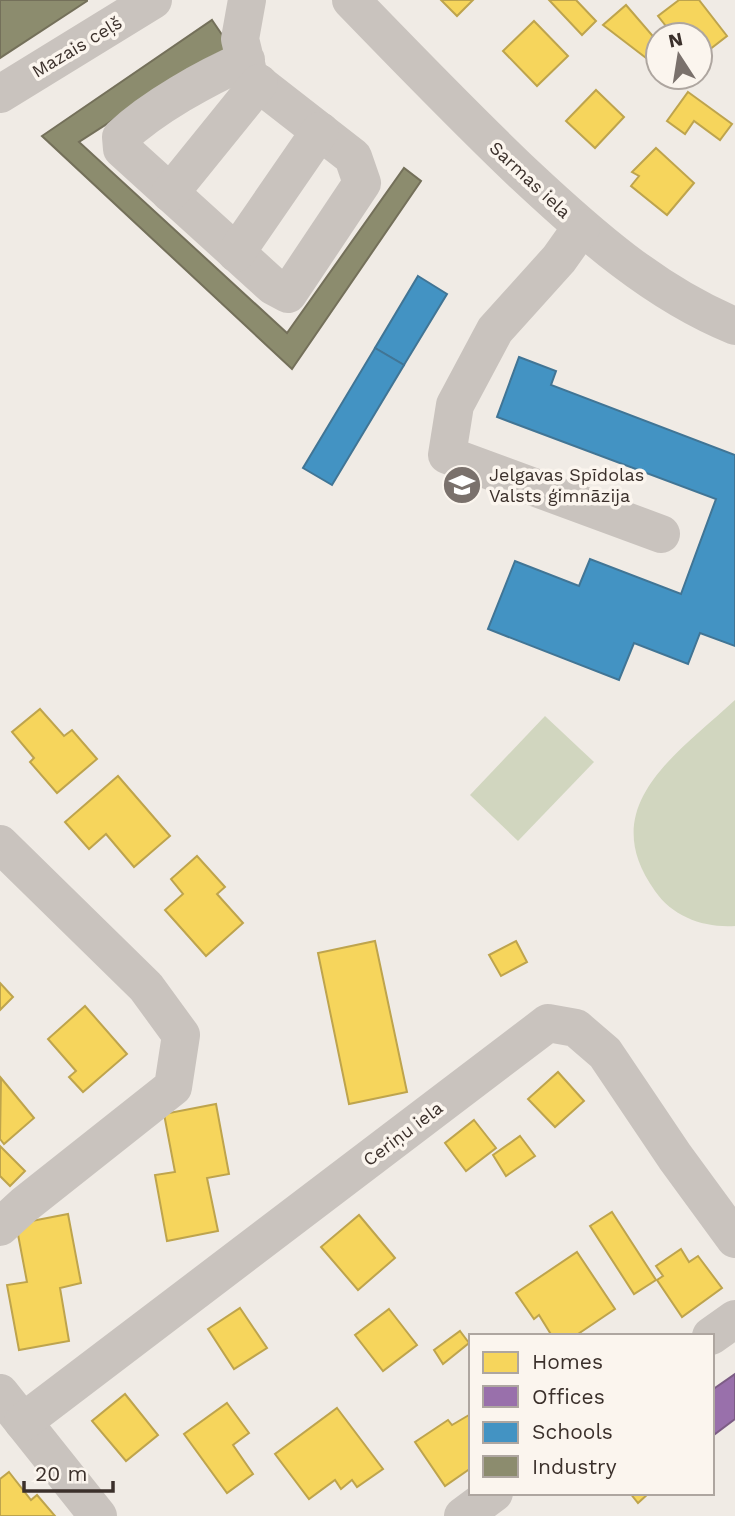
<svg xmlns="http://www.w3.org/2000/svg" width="735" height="1516" font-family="'Work Sans',sans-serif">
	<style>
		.green { fill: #d1d6bf }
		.homes { fill: #f6d55c; stroke: #bea44d; stroke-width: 2 }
		.offices { fill: #9970ab; stroke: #7d5d85; stroke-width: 2 }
		.schools { fill: #4393c3; stroke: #417595; stroke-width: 2 }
		.industry { fill: #8c8c6e; stroke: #74705a; stroke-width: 2 }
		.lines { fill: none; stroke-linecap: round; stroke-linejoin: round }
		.minor { stroke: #c9c3be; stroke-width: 38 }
		.labels { text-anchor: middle; stroke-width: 7; stroke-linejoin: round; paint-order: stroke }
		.street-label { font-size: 18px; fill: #3b302b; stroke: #fbf5ee }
		.poi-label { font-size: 18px; fill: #3b302b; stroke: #fbf5ee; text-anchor: start }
	</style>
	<rect width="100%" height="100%" fill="#f0ebe5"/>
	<!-- green -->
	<g class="green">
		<path d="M735,700V926C704,928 673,917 655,891C594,806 677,754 735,700Z"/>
		<polygon points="545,716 594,762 518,841 470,795"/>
	</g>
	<!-- homes -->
	<g class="homes">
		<polygon points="441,0 473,0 457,16"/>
		<polygon points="549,0 576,0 596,21 582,35"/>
		<polygon points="679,0 699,0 727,36 700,57 700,35 673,35 658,16"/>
		<polygon points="626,5 658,42 658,54 650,61 603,25"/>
		<polygon points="534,21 568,56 537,86 503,51"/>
		<polygon points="596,90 624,117 595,148 566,121"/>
		<polygon points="688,92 732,124 720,140 694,121 685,134 667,121"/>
		<polygon points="656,148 694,183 667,215 631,186 639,176 632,172"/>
		<polygon points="40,709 64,736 72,730 97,759 57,793 30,762 34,758 12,732"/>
		<polygon points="118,776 170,836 134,867 106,834 89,849 65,822"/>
		<polygon points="197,856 225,887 217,894 243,923 206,956 165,910 183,894 171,879"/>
		<polygon points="375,941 407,1092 349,1104 318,953"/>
		<polygon points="516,941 527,962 501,976 489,955"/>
		<polygon points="0,983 13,997 0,1010"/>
		<polygon points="85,1006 127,1054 83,1092 69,1077 76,1071 48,1039"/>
		<polygon points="558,1072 584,1101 555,1127 528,1099"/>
		<polygon points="1,1078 34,1118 4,1144 0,1139"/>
		<polygon points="216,1104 229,1174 207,1178 218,1231 167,1241 155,1175 175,1172 164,1114"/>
		<polygon points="474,1120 496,1148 466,1171 445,1143"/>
		<polygon points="520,1136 535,1156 506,1176 493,1155"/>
		<polygon points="0,1146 25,1171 10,1186 0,1176"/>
		<polygon points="612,1212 656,1280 634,1294 590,1226"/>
		<polygon points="68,1214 81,1283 60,1288 69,1341 19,1350 7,1285 27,1282 16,1224"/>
		<polygon points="359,1215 395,1258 358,1290 321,1247"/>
		<polygon points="681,1249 689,1262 698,1256 722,1288 682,1317 657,1280 663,1276 656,1266"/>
		<polygon points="577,1252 615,1309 575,1336 552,1336 539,1315 534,1319 516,1293"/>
		<polygon points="240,1308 267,1348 234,1369 208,1329"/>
		<polygon points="389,1309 417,1345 383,1371 355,1335"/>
		<polygon points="460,1331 469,1343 443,1364 434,1350"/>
		<polygon points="125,1394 158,1435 126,1461 92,1421"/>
		<polygon points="227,1403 249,1433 233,1445 253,1474 227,1493 184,1434"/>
		<polygon points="337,1408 383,1469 357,1487 352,1480 341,1489 335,1480 309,1499 275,1454"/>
		<polygon points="469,1415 471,1418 471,1468 445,1486 415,1442 448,1420 452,1425"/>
		<polygon points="9,1472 31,1500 37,1495 55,1516 0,1516 0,1479"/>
		<polygon points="630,1493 649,1493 638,1503"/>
	</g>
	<!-- offices -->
	<polygon class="offices" points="735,1374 735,1419 715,1434 712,1430 712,1390"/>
	<!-- schools -->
	<g class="schools">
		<polygon points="418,276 447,294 404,365 375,348"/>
		<polygon points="375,348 404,365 332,485 303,468"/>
		<polygon points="519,357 556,371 551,385 735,455 735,646 700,633 688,664 634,643 619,680 488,629 515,561 579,586 590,559 681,594 716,499 497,417"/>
	</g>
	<!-- industry -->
	<g class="industry">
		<polygon points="0,0 87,0 87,1 0,58"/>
		<polygon points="212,20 231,48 211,57 79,142 287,333 404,168 421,181 292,369 42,136"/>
	</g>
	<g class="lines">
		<!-- minor -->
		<g class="minor">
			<path d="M351,0C408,59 465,118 524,174C587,233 654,293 735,326"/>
			<path d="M246,60C205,78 153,107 121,137L122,149L273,286L288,294L362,183L353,157L249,76L240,39L247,0"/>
			<polyline points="0,94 153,0"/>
			<polyline points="170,193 259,83"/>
			<polyline points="581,228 559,259 495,330 455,405 447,455 661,534"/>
			<polyline points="236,253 320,131"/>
			<polyline points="0,844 146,987 181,1035 173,1087 24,1205 0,1227"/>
			<polyline points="711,1336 735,1319"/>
			<polyline points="0,1393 98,1516"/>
			<polyline points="23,1422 548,1023 576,1028 605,1053 675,1157 735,1239"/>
			<polyline points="463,1516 494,1493"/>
		</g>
	</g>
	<!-- icons -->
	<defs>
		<g id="school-disc" transform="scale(2.0125)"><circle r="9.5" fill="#7a716c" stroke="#fbf5ee"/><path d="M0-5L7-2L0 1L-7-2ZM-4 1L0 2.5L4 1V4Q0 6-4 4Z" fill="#fff"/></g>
	</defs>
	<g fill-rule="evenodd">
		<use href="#school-disc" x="462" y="485"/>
	</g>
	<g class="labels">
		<!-- street labels -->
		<g class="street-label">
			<text transform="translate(77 47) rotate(-31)" y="6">Mazais ceļš</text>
			<text transform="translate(530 180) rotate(43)" y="6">Sarmas iela</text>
			<text transform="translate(403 1134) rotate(-37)" y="6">Ceriņu iela</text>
		</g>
		<!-- poi labels -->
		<g class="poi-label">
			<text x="489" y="481">Jelgavas Spīdolas<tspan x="489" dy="21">Valsts ģimnāzija</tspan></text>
		</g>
	</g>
	<!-- legend -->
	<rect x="469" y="1334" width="245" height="161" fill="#fbf5ee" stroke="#aea6a0" stroke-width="2"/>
	<rect x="483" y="1352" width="35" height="21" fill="#f6d55c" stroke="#aea6a0" stroke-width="2"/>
	<text x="532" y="1369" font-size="21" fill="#3b302b">Homes</text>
	<rect x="483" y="1386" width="35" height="21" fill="#9970ab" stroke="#aea6a0" stroke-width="2"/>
	<text x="532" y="1404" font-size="21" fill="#3b302b">Offices</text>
	<rect x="483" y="1422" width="35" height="21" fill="#4393c3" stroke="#aea6a0" stroke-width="2"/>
	<text x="532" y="1439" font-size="21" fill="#3b302b">Schools</text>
	<rect x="483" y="1456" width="35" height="21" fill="#8c8c6e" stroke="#aea6a0" stroke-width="2"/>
	<text x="532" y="1474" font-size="21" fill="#3b302b">Industry</text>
	<!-- north arrow -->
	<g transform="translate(679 56) rotate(348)"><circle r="33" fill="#fbf5ee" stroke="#aea6a0" stroke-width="2"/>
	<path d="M0-5L12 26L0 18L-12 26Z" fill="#7a716c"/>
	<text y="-10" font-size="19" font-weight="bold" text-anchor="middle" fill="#3b302b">N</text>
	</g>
	<!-- scale -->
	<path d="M24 1481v10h89v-10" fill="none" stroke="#3b302b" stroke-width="3.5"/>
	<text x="35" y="1481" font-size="21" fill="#3b302b" stroke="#fbf5ee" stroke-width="5" paint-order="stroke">20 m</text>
</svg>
